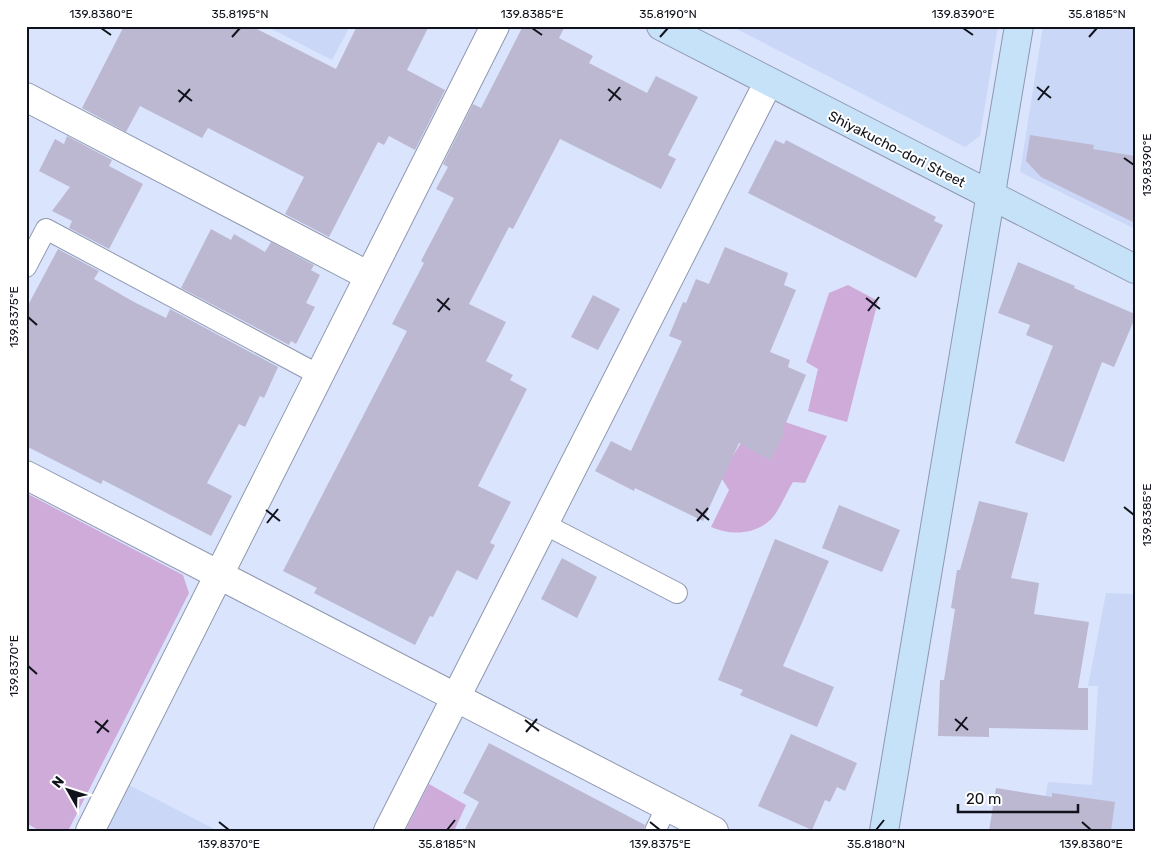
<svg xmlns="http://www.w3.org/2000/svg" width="1161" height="857" font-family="Rubik,sans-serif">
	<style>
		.built { fill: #cbd7f7 }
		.green { fill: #cfabd9 }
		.building { fill: #bdb8d1 }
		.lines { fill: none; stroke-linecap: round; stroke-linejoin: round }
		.lane-casing { stroke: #8f98af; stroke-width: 22 }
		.street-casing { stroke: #8f98af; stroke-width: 30 }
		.secondary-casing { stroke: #8f98af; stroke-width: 30 }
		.lane { stroke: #fff; stroke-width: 20 }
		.street { stroke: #fff; stroke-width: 28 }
		.secondary { stroke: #c6e2f8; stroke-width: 28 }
		.ticks { fill: none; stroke: #10131c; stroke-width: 2 }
		.labels { text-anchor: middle; stroke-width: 4; stroke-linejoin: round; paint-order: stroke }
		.street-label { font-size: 14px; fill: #10131c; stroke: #fff }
		.neatline { fill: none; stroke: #10131c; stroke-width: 2 }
		.ticks-label { font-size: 12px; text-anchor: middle; fill: #10131c }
	</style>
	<rect width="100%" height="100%" fill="#dae4fd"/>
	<!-- built -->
	<g class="built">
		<polygon points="266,26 350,26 332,60"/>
		<polygon points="731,26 998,26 980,136 965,147"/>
		<polygon points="1043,26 1135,26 1135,229 1020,172"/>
		<polygon points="1106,593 1135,594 1135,831 1039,831 1048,782 1092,785 1098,686 1088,686"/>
		<polygon points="129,785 218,831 106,831"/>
	</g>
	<!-- green -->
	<g class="green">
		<polygon points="848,285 878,301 847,422 808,411 818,369 806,362 829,293"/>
		<path d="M779,420L827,436L805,483L793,482C786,493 781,507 773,517C757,535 731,536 711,527L729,490L720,476L753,424Z"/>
		<polygon points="26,493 183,575 189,593 68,831 40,831 26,823"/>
		<polygon points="429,784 466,805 454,831 405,831"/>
	</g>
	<!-- building -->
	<g class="building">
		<polygon points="124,26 251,26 336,69 357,26 429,26 407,70 445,90 415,150 389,136 384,145 378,142 329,237 285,214 304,177 208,128 202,138 140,106 126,132 82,108"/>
		<polygon points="523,26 565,26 559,38 593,56 589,63 647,93 656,76 698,97 668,155 676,159 661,189 560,139 513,229 509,227 469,304 506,322 486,361 513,375 510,380 527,389 478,486 511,502 490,543 495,545 477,580 457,570 433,617 430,616 415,645 314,593 317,588 283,571 407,331 392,324 424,263 421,261 454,198 436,189 448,167 443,164 473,104 481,108"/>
		<polygon points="1030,135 1094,145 1093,149 1135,156 1135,223 1041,177 1026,161"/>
		<polygon points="67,136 112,160 109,166 143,184 109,249 69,228 72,221 52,211 70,187 39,171 55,139 64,144"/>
		<polygon points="775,140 784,144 786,140 936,217 934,221 943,225 916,278 748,193"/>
		<polygon points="211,229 231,240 234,234 265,252 271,242 314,265 311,270 320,275 306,303 315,307 296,344 291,341 289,345 181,288"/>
		<polygon points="725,247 788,273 784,285 796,290 770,352 790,360 788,367 806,375 782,432 785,433 770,460 739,443 703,521 635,488 634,491 595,471 611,441 631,451 682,341 669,336 683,302 686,303 696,279 709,284"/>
		<polygon points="58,249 99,271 94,279 134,302 166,318 170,309 278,367 264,398 260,396 245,427 239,424 207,483 232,496 211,536 103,480 101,484 26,446 26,309"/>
		<polygon points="1018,262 1075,286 1074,288 1135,314 1135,318 1114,367 1102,362 1064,462 1015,443 1053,346 1026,335 1030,325 998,313"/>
		<polygon points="593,295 620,309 598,350 571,337"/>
		<polygon points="979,501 1028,513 1011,578 1039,583 1034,614 1089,622 1078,688 1088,688 1088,730 989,728 989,737 938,736 940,680 944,680 955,609 951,608 957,570 960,570"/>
		<polygon points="839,505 900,530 882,572 822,548"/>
		<polygon points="775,539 829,561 783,666 834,687 817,727 740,695 743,690 718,680"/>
		<polygon points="562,558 597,577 577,618 541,599"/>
		<polygon points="791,734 857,763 845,791 837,787 830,802 825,800 812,830 758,806"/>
		<polygon points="489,743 645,825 643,831 464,831 479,802 463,793"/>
		<polygon points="996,788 1052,797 1052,793 1115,802 1111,831 989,831"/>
	</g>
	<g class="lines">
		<!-- lane casing -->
		<g class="lane-casing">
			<g id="lane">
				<polyline points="26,267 46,229 319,375"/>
				<polyline points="544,524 677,593"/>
				<polyline points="655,831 667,806"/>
			</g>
		</g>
		<!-- street casing -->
		<g class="street-casing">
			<g id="street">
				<polyline points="26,97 369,276"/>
				<polyline points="26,475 714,831"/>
				<polyline points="90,831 495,26"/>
				<polyline points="388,831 768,83"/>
			</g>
		</g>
		<!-- secondary casing -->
		<g class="secondary-casing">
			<g id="secondary">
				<polyline points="661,26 1135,269"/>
				<polyline points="884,831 1019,26"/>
			</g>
		</g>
		<!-- lane -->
		<use href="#lane" class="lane"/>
		<!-- street -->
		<use href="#street" class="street"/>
		<!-- secondary -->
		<use href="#secondary" class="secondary"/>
	</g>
	<!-- ticks -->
	<path class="ticks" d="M101,28L111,35M532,28L542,35M963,28L973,35M232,37L240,28M660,37L668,28M1089,37L1097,28M1037,87L1051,98M608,89L621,100M178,90L192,101M1038,100L1049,86M609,101L620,87M179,102L190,89M1124,158L1134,165M866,298L880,309M437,299L450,310M868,311L879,297M438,312L449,298M28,317L37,325M1124,507L1134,515M696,509L709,520M266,510L280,521M697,521L708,508M267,523L278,509M28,666L37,674M955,719L968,730M525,720L539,731M95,721L109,732M956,731L967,717M526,732L537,719M97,733L108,720M219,822L229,830M650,822L660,830M1082,822L1091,830M447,830L455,820M876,830L884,820"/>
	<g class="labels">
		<!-- street labels -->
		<g class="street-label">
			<text transform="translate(897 149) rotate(27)" y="5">Shiyakucho-dori Street</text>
		</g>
	</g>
	<!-- border -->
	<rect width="1161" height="857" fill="none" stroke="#ffffff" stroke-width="55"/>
	<!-- north arrow -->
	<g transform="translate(68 790) rotate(309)" stroke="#ffffff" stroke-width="4" paint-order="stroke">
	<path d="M0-4L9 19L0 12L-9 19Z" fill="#10131c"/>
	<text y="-8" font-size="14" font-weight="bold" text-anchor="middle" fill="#10131c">N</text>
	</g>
	<!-- scale -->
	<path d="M958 804v8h120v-8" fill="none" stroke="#10131c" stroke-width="2.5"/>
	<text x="966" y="804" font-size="15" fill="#10131c" stroke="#ffffff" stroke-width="4" paint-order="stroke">20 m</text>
	<rect x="28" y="28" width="1106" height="802" class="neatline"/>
	<g class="ticks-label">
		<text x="101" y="18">139.8380°E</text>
		<text x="240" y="18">35.8195°N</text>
		<text x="532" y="18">139.8385°E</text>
		<text x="668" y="18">35.8190°N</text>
		<text x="963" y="18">139.8390°E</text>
		<text x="1097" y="18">35.8185°N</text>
		<text transform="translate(1147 165) rotate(-90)" y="4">139.8390°E</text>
		<text transform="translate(14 317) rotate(-90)" y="4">139.8375°E</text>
		<text transform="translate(1147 515) rotate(-90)" y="4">139.8385°E</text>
		<text transform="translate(14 666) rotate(-90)" y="4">139.8370°E</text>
		<text x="229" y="848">139.8370°E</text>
		<text x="447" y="848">35.8185°N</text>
		<text x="660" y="848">139.8375°E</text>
		<text x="876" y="848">35.8180°N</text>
		<text x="1091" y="848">139.8380°E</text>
	</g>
</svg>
